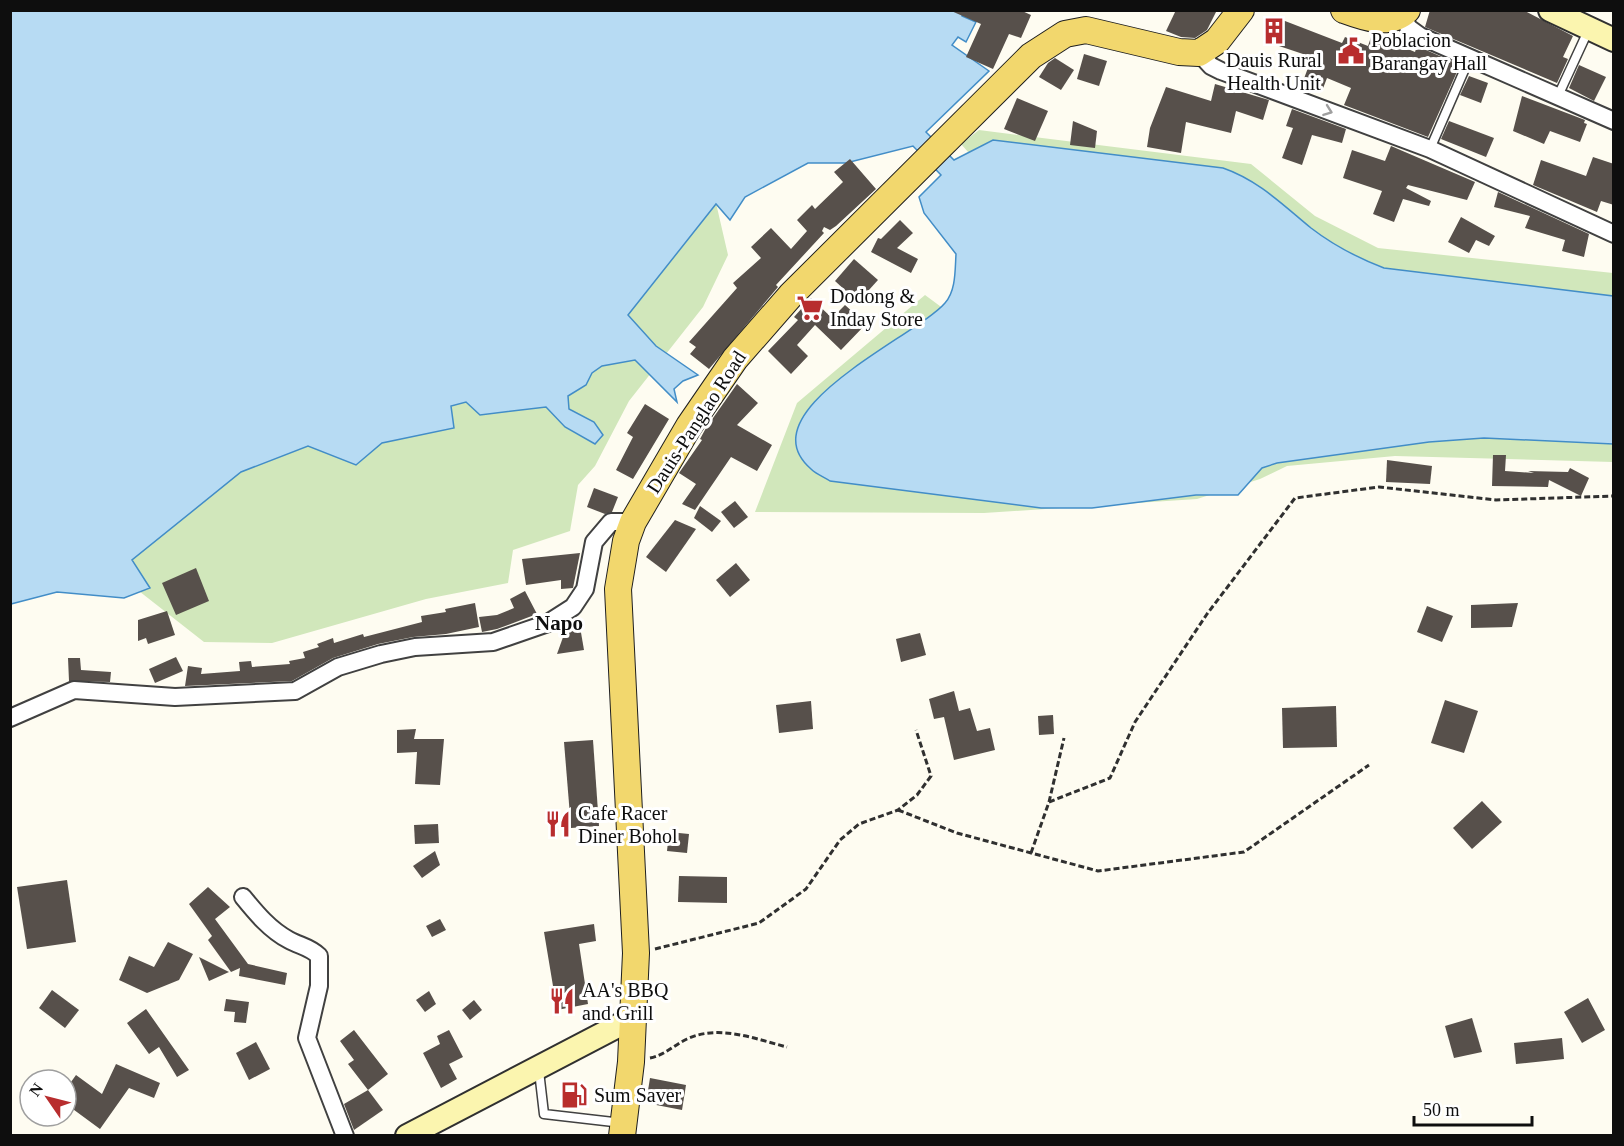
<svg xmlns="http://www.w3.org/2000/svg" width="1624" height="1146" font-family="Georgia,serif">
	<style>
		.green { fill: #d1e7bb }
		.water { fill: #b7dbf3; stroke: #428dc7; stroke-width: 1.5 }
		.building { fill: #57504b }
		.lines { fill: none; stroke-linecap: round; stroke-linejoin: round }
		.service-casing { stroke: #414141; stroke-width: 11 }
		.minor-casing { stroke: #414141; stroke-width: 20 }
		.secondary-casing { stroke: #303030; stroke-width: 26 }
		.primary-casing { stroke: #1f1f1f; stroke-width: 28 }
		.path { stroke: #303030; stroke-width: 3; stroke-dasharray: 6 3; stroke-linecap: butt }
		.service { stroke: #fff; stroke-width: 8 }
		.minor { stroke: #fff; stroke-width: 16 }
		.secondary { stroke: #fbf5af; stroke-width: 22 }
		.primary { stroke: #f2d76d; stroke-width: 26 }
		.oneway { stroke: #9f9f9f }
		.labels { text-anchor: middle; stroke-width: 6; stroke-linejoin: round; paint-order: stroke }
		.poi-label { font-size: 20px; fill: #0e0e0e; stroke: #fff; text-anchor: start }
		.street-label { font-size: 20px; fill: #0e0e0e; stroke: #fff }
		.neighbourhood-label { font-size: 21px; font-weight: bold; fill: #0e0e0e; stroke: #fff }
	</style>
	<rect width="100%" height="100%" fill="#fefcf1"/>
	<!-- green -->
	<g class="green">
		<polygon points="979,130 1251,164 1315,216 1378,248 1613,273 1613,462 1395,456 1287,466 1260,479 1197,499 984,513 755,512 797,403 925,295 1036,377 976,161 961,144"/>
		<polygon points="716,203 728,255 703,307 629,401 595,466 578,485 570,531 513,550 508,583 426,599 272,643 204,642 130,584 128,544 149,516"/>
	</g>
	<!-- water -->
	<path class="water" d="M11,11H962V16L976,22L966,42L958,37L952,45L989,71L926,132L954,160L993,140L1223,168C1258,180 1283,205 1311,228C1333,245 1358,258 1384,268L1613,296V444L1484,438L1429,442L1277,463L1262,468L1238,495H1196L1092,508H1041L830,481C824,477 816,474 811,469C744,411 917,336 945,303C956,291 955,270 956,254L924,213L919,197L941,175L913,146L846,163H808L745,197L730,220L716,204L628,315L656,346L698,375L683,381L674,389L677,402L635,360L602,366L592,373L586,385L568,396L569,409L594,422L603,435L595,444L565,427L546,407L480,415L466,402L451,406L454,428L382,443L356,465L308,446L241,472L132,560L150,588L124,598L57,592L11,604Z"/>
	<!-- building -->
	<g class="building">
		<polygon points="949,10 1020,10 1031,15 1021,38 1009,34 993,69 966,57 981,24"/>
		<polygon points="1176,10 1217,10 1207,30 1195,38 1181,37 1166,31"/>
		<polygon points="1430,10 1523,10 1573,36 1563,57 1568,59 1557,83 1425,27"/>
		<polygon points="1269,18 1285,21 1342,43 1345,37 1368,46 1372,34 1415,52 1417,46 1460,65 1428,137 1344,105 1351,88 1327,78 1322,91 1302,84 1312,57 1264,41"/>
		<polygon points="1084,54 1107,61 1099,86 1077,79"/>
		<polygon points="1055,58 1074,70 1061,90 1039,77 1048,63"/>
		<polygon points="1579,65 1606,77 1594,101 1569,88"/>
		<polygon points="1469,76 1488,83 1481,103 1460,95"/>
		<polygon points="1215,84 1269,100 1263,120 1236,111 1231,133 1186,122 1181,153 1147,147 1150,128 1166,87 1211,101"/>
		<polygon points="1522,96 1585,120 1584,123 1587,124 1580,142 1550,131 1544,144 1513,131"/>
		<polygon points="1017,98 1048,111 1035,141 1004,129"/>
		<polygon points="1292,109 1346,129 1342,143 1312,135 1302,165 1282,158 1293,128 1286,126"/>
		<polygon points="1073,121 1097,131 1095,148 1070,145"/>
		<polygon points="1449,121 1494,138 1486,157 1441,139"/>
		<polygon points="1391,146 1475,182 1467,200 1408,185 1406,188 1431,201 1429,206 1403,199 1394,222 1373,214 1382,191 1343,178 1352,150 1385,161"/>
		<polygon points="1593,157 1614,164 1614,205 1601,201 1597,212 1533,185 1541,160 1586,176"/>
		<polygon points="850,159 876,189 836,226 830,230 824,227 822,231 824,233 776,285 778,287 709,369 690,354 696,347 689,342 737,288 733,283 761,258 751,247 771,228 791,249 807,231 797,220 812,205 815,209 843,182 834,172"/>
		<polygon points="1498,192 1589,234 1584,257 1562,251 1565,240 1525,228 1530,216 1494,207"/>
		<polygon points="1461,217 1495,236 1489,246 1476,240 1469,253 1448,242"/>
		<polygon points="900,220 913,233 897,248 918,259 911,273 871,252 878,238 881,239"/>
		<polygon points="854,259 878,280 858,302 835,281"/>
		<polygon points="811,298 832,318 845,305 866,324 841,350 815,325 797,345 808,356 791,374 768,351 798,320 794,317"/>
		<polygon points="737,384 758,403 737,425 772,445 757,471 731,457 695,510 682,504 696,484 679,473 702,440 700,439 706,428"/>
		<polygon points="645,404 669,419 633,479 616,470 633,437 627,433"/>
		<polygon points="1493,455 1506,455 1505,471 1534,473 1528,471 1568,472 1570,468 1589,478 1581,496 1549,480 1548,487 1492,486"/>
		<polygon points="1387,460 1432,466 1430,484 1386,482"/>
		<polygon points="594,488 618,497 612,512 605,514 587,507"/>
		<polygon points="735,501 748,517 734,528 721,512"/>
		<polygon points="700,506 721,521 712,532 694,518"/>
		<polygon points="675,520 696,529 666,572 646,557"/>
		<polygon points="580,553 573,588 561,589 561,580 526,585 522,559"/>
		<polygon points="736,563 750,580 730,597 716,580"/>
		<polygon points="196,568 209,601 176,615 162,583"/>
		<polygon points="525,591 537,614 497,629 482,632 479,617 497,615 514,608 510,599"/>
		<polygon points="475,603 479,627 446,634 413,637 378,644 333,658 292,681 185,686 188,666 202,668 201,674 240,671 239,662 251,661 252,667 290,664 289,661 305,658 303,652 319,647 317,644 333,638 334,643 363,634 364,637 422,622 421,616 446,612 445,609"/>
		<polygon points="1518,603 1512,627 1471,628 1471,605"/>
		<polygon points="1427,606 1453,616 1442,642 1417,632"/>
		<polygon points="167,611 175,635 148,644 146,638 138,641 138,620"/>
		<polygon points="579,621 584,650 557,654 567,626"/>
		<polygon points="920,633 926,655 901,662 896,639"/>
		<polygon points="176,657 183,671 155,683 149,669"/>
		<polygon points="68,658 80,658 81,670 111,672 110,682 69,681"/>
		<polygon points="954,691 959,711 970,708 977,731 990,728 995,750 954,760 944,717 934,719 929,699"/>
		<polygon points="1445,700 1478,711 1464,753 1431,743"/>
		<polygon points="811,701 813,729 779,733 776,705"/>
		<polygon points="1336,706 1337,747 1283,748 1282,708"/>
		<polygon points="1053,715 1054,734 1039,735 1038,716"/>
		<polygon points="416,729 414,739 444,739 440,785 415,784 417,752 397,753 397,730"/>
		<polygon points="593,740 599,826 571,828 564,742"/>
		<polygon points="1482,801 1502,822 1472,849 1453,828"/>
		<polygon points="438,824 439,843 415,844 414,825"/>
		<polygon points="669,832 689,834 687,853 667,851"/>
		<polygon points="435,851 440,865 422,878 413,866"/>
		<polygon points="679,876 727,877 727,903 678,902"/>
		<polygon points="67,880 76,942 27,949 17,887"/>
		<polygon points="208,887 230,907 215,919 248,964 287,973 285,985 239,976 240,968 231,972 208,940 212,936 189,904"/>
		<polygon points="440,919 446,930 432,937 426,926"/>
		<polygon points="594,924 596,941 579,944 588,1004 557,1010 544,932"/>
		<polygon points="168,942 193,954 179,980 147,993 119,980 129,956 154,967"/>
		<polygon points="199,957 229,972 209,981"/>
		<polygon points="52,990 79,1010 65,1028 39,1008"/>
		<polygon points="429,991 436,1004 425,1012 416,1000"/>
		<polygon points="1588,998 1605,1030 1582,1043 1564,1012"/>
		<polygon points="226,999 249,1002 246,1023 234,1022 235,1012 224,1011"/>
		<polygon points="474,1000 482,1010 470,1020 462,1010"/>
		<polygon points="146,1009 189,1070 177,1077 159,1047 149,1054 127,1023"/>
		<polygon points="1472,1018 1482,1052 1454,1058 1445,1026"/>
		<polygon points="354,1030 388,1074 368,1090 348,1064 354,1060 340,1041"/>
		<polygon points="449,1030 463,1057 449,1064 457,1079 441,1088 423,1053 440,1044 437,1036"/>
		<polygon points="1562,1038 1564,1059 1516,1064 1514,1043"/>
		<polygon points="256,1042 270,1069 249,1080 236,1053"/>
		<polygon points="116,1064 160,1083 154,1098 129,1088 100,1129 66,1104 66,1089 76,1075 102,1094"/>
		<polygon points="650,1078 686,1085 682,1110 646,1103"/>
		<polygon points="368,1090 383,1110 354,1130 344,1104"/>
	</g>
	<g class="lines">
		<!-- service casing -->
		<g class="service-casing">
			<g id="service">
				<polyline points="1558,96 1588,31"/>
				<polyline points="1430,149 1470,57"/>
				<polyline points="539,1071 544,1114 622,1123"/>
			</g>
		</g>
		<!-- minor casing -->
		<g class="minor-casing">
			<g id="minor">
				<polyline points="1402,16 1409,28 1420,36 1614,121"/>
				<polyline points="1199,53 1211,66 1221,71 1430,149 1614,234"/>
				<polyline points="10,718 74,690 175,697 295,691 338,667 381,654 415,647 493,642 548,623 573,607 585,589 594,542 611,522 633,522"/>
				<path d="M243,897C256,913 270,930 289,940C300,946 310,947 319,956V986L307,1038L345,1136"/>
			</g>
		</g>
		<!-- secondary casing -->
		<g class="secondary-casing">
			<g id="secondary">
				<polyline points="1550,10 1614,40"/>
				<polyline points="407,1136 633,1018"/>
			</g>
		</g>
		<!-- primary casing -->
		<g class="primary-casing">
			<g id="primary">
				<path d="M1344,10C1363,17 1389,27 1407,10"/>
				<polyline points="622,1136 631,1062 636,953 618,589 626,541 633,522 689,426 735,359 791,295 1031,56 1065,34 1086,30 1179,52 1199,53 1217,41 1241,10"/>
			</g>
		</g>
		<!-- path -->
		<g class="path">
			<polyline points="1049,802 1110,778 1135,722 1207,614 1295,498 1379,487 1496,500 1614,496"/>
			<polyline points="898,810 957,833 1098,871 1244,852 1369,765"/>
			<polyline points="1031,853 1049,802 1064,738"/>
			<polyline points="655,949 759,923 806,889 840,840 859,824 898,810 917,795 931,776 916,730"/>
			<path d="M650,1058C665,1055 674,1045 687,1039C719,1024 755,1039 787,1047"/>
		</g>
		<!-- service -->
		<use href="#service" class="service"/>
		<!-- minor -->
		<use href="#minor" class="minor"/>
		<!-- secondary -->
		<use href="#secondary" class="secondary"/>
		<!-- primary -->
		<use href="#primary" class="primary"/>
	</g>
	<!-- one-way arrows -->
	<defs><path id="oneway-chevron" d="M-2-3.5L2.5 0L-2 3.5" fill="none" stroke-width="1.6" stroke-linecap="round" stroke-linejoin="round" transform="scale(1.5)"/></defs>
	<use class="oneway" href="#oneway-chevron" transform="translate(1328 111) rotate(20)"/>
	<!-- icons -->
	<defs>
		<g id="building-bare" transform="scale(2.07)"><path d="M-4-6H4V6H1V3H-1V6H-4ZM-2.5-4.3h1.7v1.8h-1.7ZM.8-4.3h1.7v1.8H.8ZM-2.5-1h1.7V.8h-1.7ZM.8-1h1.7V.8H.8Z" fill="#b82d2e" stroke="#fff" stroke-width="2.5" paint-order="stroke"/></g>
		<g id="civic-bare" transform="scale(2.07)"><path d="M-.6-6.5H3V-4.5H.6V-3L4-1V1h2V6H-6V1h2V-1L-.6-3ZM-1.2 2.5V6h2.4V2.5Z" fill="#b82d2e" stroke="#fff" stroke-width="2.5" paint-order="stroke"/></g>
		<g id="supermarket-bare" transform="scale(2.07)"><path d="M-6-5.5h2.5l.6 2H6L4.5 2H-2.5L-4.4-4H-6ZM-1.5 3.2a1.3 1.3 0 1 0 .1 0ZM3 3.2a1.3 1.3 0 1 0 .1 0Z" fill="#b82d2e" stroke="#fff" stroke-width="2.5" paint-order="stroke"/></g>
		<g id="restaurant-bare" transform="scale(2.07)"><path d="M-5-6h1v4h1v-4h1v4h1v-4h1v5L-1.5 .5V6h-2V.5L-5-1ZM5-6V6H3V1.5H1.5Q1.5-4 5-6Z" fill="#b82d2e" stroke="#fff" stroke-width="2.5" paint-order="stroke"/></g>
		<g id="fuel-bare" transform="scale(2.07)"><path d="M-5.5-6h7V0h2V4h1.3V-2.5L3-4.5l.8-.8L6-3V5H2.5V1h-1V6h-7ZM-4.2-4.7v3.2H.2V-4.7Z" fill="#b82d2e" stroke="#fff" stroke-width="2.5" paint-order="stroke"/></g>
	</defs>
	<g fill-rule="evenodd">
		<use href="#building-bare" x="1274" y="31"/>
		<use href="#civic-bare" x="1351" y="51"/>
		<use href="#supermarket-bare" x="810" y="308"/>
		<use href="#restaurant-bare" x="558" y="824"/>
		<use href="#restaurant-bare" x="562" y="1001"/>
		<use href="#fuel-bare" x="574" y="1095"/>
	</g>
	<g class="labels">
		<!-- poi labels -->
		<g class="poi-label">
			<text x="1371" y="47">Poblacion<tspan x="1371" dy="23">Barangay Hall</tspan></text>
			<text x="1274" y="67" text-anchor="middle">Dauis Rural<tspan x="1274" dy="23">Health Unit</tspan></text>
			<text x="830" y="303">Dodong &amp;<tspan x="830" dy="23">Inday Store</tspan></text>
			<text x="578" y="820">Cafe Racer<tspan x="578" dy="23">Diner Bohol</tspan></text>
			<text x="582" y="997">AA's BBQ<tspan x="582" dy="23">and Grill</tspan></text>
			<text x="594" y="1102">Sum Saver</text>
		</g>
		<!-- street labels -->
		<g class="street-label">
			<text transform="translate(696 422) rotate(-57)" y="7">Dauis-Panglao Road</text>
		</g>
		<!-- neighbourhood labels -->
		<g class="neighbourhood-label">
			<text x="559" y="630">Napo</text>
		</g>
	</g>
	<!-- border -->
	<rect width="1624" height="1146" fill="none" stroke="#0e0e0e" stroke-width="24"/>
	<!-- north arrow -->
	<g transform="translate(48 1098) rotate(305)"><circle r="28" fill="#ffffff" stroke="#9f9f9f" stroke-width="1.5"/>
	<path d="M0-4.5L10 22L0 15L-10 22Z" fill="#b82d2e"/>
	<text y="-9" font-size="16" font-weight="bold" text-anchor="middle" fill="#0e0e0e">N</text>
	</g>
	<!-- scale -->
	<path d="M1414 1116v9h118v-9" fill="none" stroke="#0e0e0e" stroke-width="3"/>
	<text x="1423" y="1116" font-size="18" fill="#0e0e0e" stroke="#ffffff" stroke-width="4.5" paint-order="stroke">50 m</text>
</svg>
